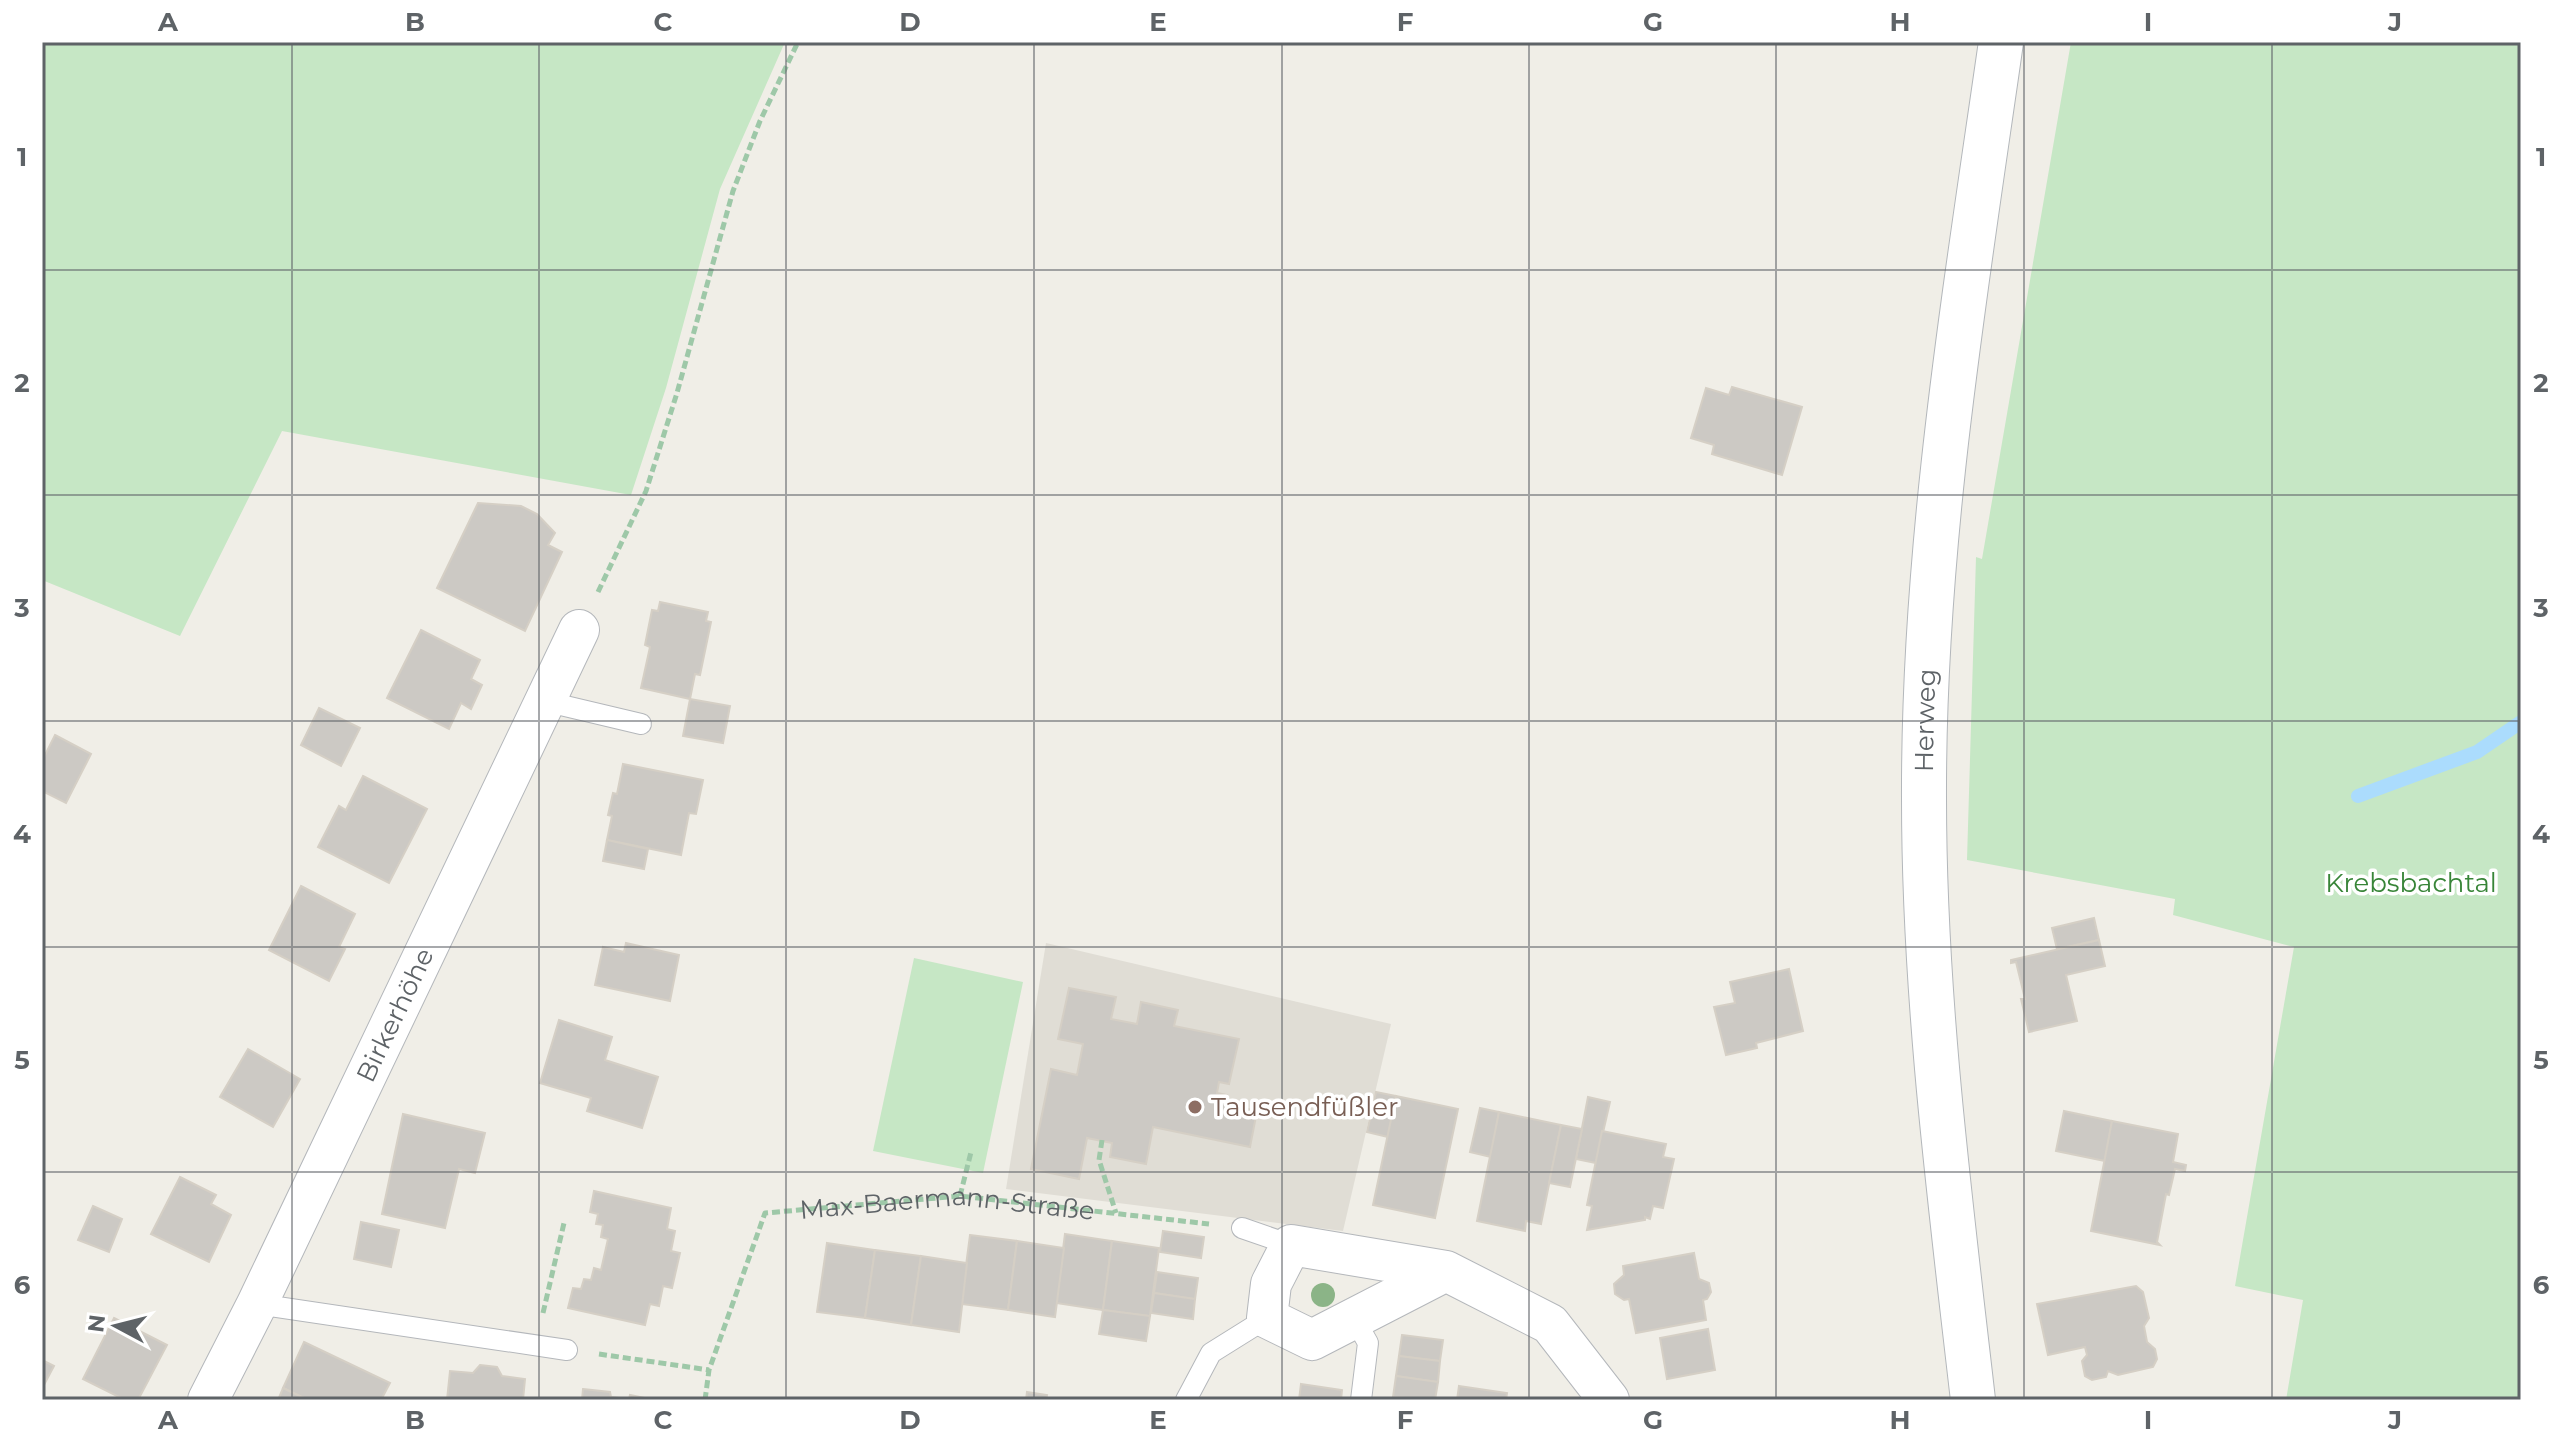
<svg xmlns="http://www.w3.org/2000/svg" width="2563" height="1442" font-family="Montserrat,sans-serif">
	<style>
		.education { fill: #e0ddd5 }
		.green { fill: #c6e7c5 }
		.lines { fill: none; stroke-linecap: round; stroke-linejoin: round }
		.stream { stroke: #abdcfd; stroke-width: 14 }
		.building { fill: #ccc9c4; stroke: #d5cfc5; stroke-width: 2 }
		.lane-casing { stroke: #b4b7bb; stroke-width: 22 }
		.street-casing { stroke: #b4b7bb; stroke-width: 42 }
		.secondary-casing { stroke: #b3b7bb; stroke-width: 46 }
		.path { stroke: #9ec8a8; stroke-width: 5; stroke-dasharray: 8 4; stroke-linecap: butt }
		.lane { stroke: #fff; stroke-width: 20 }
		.street { stroke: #fff; stroke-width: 40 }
		.secondary { stroke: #fff; stroke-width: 44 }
		.tree { fill: #8bb487 }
		.grid { fill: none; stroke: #5e6367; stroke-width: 2; stroke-opacity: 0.55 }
		.education-dot { fill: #8d6e63; stroke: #fff; stroke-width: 3 }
		.labels { text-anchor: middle; stroke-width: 7; stroke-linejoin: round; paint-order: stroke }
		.street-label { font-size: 26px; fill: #5e6367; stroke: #fff }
		.park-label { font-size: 26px; fill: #388538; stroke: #fff }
		.education-label { font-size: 26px; fill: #785e54; stroke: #fff; text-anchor: start }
		.neatline { fill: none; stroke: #5e6367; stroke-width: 3 }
		.grid-label { font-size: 26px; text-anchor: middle; font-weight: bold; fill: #5e6367 }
	</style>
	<rect width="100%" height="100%" fill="#f0eee7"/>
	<!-- education -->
	<polygon class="education" points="1046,943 1391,1024 1343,1231 1006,1189"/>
	<!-- green -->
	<g class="green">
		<polygon points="42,42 785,42 720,189 666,388 631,495 282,431 180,636 42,580"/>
		<polygon points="2071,42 2521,42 2521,1400 2286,1400 2303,1300 2235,1286 2294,947 2173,915 2175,899 1967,860 1976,557 1982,559"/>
		<polygon points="914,958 1023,982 983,1173 873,1151"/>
	</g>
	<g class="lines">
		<!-- stream -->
		<polyline class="stream" points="2358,796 2477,752 2521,722"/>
	</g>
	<!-- building -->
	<g class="building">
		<polygon points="1732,387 1802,407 1782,475 1712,454 1714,445 1691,438 1706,388 1729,395"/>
		<polygon points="478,503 521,506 537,514 555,533 548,545 562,552 525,631 437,588"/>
		<polygon points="660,602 708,612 706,621 711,622 700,675 695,674 690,699 641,688 650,647 645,645 652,610 658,611"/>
		<polygon points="421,630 480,660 471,679 482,685 471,709 461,703 449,729 387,698"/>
		<polygon points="690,699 730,706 723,743 683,736"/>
		<polygon points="319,708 360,728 341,766 301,745"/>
		<polygon points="55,735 91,754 66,803 42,791 42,761"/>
		<polygon points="623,764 703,780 696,814 689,813 681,855 607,840 612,816 608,815 613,793 617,794"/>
		<polygon points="363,776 427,809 389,883 318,847 339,806 346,810"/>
		<polygon points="607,840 648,849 644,869 603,861"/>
		<polygon points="301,886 355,914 339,947 345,949 329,981 269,950"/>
		<polygon points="2094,918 2099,940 2057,949 2052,928"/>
		<polygon points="2099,940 2105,966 2066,975 2077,1021 2029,1032 2021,999 2025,999 2016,962 2011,963 2011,960"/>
		<polygon points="626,943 679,955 670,1001 595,985 603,947 624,952"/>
		<polygon points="1789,969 1803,1031 1756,1043 1757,1048 1726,1055 1714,1007 1735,1003 1730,982"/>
		<polygon points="1069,988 1116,997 1111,1019 1137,1024 1141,1002 1178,1010 1174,1026 1239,1039 1229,1084 1219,1082 1217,1093 1227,1095 1225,1104 1257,1111 1250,1147 1153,1127 1146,1164 1110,1157 1112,1143 1087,1138 1079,1179 1031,1169 1051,1069 1077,1075 1083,1044 1058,1039"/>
		<polygon points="559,1020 612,1037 605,1060 658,1077 642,1128 587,1111 591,1098 540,1083"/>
		<polygon points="248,1049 300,1079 273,1127 220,1097"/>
		<polygon points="1376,1092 1396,1096 1388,1137 1367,1132"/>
		<polygon points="1396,1096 1458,1109 1435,1218 1373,1205"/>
		<polygon points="1588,1097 1610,1102 1596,1163 1576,1159"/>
		<polygon points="1480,1108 1499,1112 1491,1157 1470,1152"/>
		<polygon points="2064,1111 2112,1121 2105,1161 2056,1151"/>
		<polygon points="1499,1112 1561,1125 1541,1224 1526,1221 1525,1231 1477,1221"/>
		<polygon points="403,1114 485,1133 475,1173 459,1169 445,1228 382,1214"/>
		<polygon points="2112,1121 2178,1134 2173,1162 2186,1165 2185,1171 2175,1169 2169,1195 2166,1194 2157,1242 2160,1245 2091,1231"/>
		<polygon points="1561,1125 1582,1129 1570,1187 1549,1183"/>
		<polygon points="1602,1131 1666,1144 1663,1157 1674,1159 1663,1208 1653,1206 1650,1219 1645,1217 1645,1220 1587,1230 1592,1206 1587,1205"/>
		<polygon points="180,1177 216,1195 211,1204 231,1215 209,1262 151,1234"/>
		<polygon points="594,1191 671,1208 667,1229 675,1231 671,1251 680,1253 672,1288 663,1286 659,1306 650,1304 645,1325 568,1308 573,1288 581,1289 584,1279 591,1280 594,1268 601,1270 608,1239 601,1237 603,1225 596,1224 598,1214 590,1212"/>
		<polygon points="93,1206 122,1219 109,1252 78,1240"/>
		<polygon points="361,1222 399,1230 391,1267 354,1259"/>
		<polygon points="1163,1231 1204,1237 1201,1258 1160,1252"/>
		<polygon points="1065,1234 1112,1241 1103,1310 1056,1303"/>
		<polygon points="970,1235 1017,1241 1008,1310 961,1304"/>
		<polygon points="1017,1241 1064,1248 1055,1317 1008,1310"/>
		<polygon points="1112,1241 1159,1248 1150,1316 1103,1310"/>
		<polygon points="827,1243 875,1250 865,1318 817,1312"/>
		<polygon points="875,1250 921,1256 911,1325 865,1318"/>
		<polygon points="1694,1253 1699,1279 1709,1283 1711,1292 1707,1299 1703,1300 1706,1320 1636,1333 1629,1299 1624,1300 1615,1294 1614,1284 1624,1275 1623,1266"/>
		<polygon points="921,1256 967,1263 959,1332 911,1325"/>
		<polygon points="1157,1272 1198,1278 1195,1299 1154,1293"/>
		<polygon points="2136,1286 2143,1292 2149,1318 2144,1326 2147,1342 2155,1349 2157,1359 2153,1367 2118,1375 2108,1371 2106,1377 2092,1380 2085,1376 2082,1361 2087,1355 2085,1347 2048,1355 2037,1304"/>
		<polygon points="1154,1293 1195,1299 1193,1319 1151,1313"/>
		<polygon points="1103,1310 1150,1316 1146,1341 1099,1334"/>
		<polygon points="114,1318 167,1345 138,1400 125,1400 83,1379"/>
		<polygon points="1708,1329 1715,1370 1667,1379 1660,1338"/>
		<polygon points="1402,1335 1443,1340 1440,1361 1399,1356"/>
		<polygon points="304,1342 390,1383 381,1400 308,1400 283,1388"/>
		<polygon points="1399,1356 1440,1361 1438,1382 1396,1376"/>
		<polygon points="42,1360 54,1366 44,1385 42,1384"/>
		<polygon points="480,1365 497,1367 502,1376 525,1379 523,1400 447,1400 450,1371 473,1373"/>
		<polygon points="1396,1376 1438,1382 1435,1400 1393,1397"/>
		<polygon points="1301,1384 1342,1390 1341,1400 1299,1400"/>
		<polygon points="1459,1386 1507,1393 1506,1400 1457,1400"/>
		<polygon points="283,1388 308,1400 278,1400"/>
		<polygon points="583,1389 610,1392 611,1397 629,1399 630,1395 654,1400 582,1400"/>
		<polygon points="1027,1392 1047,1395 1046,1400 1026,1400"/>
	</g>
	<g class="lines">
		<!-- lane casing -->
		<g class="lane-casing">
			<g id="lane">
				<polyline points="544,701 641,724"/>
				<polyline points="1242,1228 1291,1245"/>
				<polyline points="257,1304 567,1350"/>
				<polyline points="1354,1318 1368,1343 1361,1400"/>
				<polyline points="1186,1400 1211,1353 1267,1318"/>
			</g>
		</g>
		<!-- street casing -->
		<g class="street-casing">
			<g id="street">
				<polyline points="1446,1271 1312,1340 1267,1318 1271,1284 1291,1245 1446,1271 1550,1324 1609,1400"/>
				<path id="s2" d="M208,1400L257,1304L579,630"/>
			</g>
		</g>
		<!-- secondary casing -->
		<g class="secondary-casing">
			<g id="secondary">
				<path id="s3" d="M1973,1400C1950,1200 1924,1000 1924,799C1923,545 1965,293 2001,42"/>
			</g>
		</g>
		<!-- path -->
		<g class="path">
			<polyline points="598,592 646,491 677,393 733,191 760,121 798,42"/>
			<polyline points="1102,1140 1099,1160 1116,1213"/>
			<polyline points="960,1196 971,1152"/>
			<polyline points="543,1313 564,1223"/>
			<polyline points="599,1354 709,1370"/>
			<path id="s1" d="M705,1400L709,1370L765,1213L960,1196L1209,1224"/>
		</g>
		<!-- lane -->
		<use href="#lane" class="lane"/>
		<!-- street -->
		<use href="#street" class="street"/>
		<!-- secondary -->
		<use href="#secondary" class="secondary"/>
	</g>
	<!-- trees -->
	<circle class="tree" cx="1323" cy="1295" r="12"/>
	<!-- grid -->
	<path class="grid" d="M292,42V1400M539,42V1400M786,42V1400M1034,42V1400M1282,42V1400M1529,42V1400M1776,42V1400M2024,42V1400M2272,42V1400M42,270H2521M42,495H2521M42,721H2521M42,947H2521M42,1172H2521"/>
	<!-- markers -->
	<circle class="education-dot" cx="1195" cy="1107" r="8"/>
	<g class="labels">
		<!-- street labels -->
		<g class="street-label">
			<text dy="9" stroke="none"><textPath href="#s3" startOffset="682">Herweg</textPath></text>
			<text dy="9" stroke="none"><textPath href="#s2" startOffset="428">Birkerhöhe</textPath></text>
			<text dy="9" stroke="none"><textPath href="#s1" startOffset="380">Max-Baermann-Straße</textPath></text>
		</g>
		<!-- park labels -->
		<g class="park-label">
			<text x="2411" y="892">Krebsbachtal</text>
		</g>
		<!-- education labels -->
		<g class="education-label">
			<text x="1211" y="1116">Tausendfüßler</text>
		</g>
	</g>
	<!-- border -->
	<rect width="2563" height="1442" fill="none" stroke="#ffffff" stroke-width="88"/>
	<!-- north arrow -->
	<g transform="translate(116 1326) rotate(277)" stroke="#ffffff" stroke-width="6" paint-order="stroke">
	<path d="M0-6L14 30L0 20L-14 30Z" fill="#5e6367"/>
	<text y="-12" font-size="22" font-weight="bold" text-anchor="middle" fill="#5e6367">N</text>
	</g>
	<rect x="44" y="44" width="2475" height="1354" class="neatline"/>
	<g class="grid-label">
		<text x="168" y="31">A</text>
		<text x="415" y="31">B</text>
		<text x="663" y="31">C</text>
		<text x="910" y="31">D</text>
		<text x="1158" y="31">E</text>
		<text x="1405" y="31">F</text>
		<text x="1653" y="31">G</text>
		<text x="1900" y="31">H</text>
		<text x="2148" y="31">I</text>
		<text x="2395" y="31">J</text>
		<text x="22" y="166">1</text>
		<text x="2541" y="166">1</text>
		<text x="22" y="392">2</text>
		<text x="2541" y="392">2</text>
		<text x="22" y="617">3</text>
		<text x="2541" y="617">3</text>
		<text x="22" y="843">4</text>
		<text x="2541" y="843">4</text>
		<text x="22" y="1069">5</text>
		<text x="2541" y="1069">5</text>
		<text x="22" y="1294">6</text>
		<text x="2541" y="1294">6</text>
		<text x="168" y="1429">A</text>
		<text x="415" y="1429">B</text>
		<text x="663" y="1429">C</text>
		<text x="910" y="1429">D</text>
		<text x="1158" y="1429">E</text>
		<text x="1405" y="1429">F</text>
		<text x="1653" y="1429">G</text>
		<text x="1900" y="1429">H</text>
		<text x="2148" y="1429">I</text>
		<text x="2395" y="1429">J</text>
	</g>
</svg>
